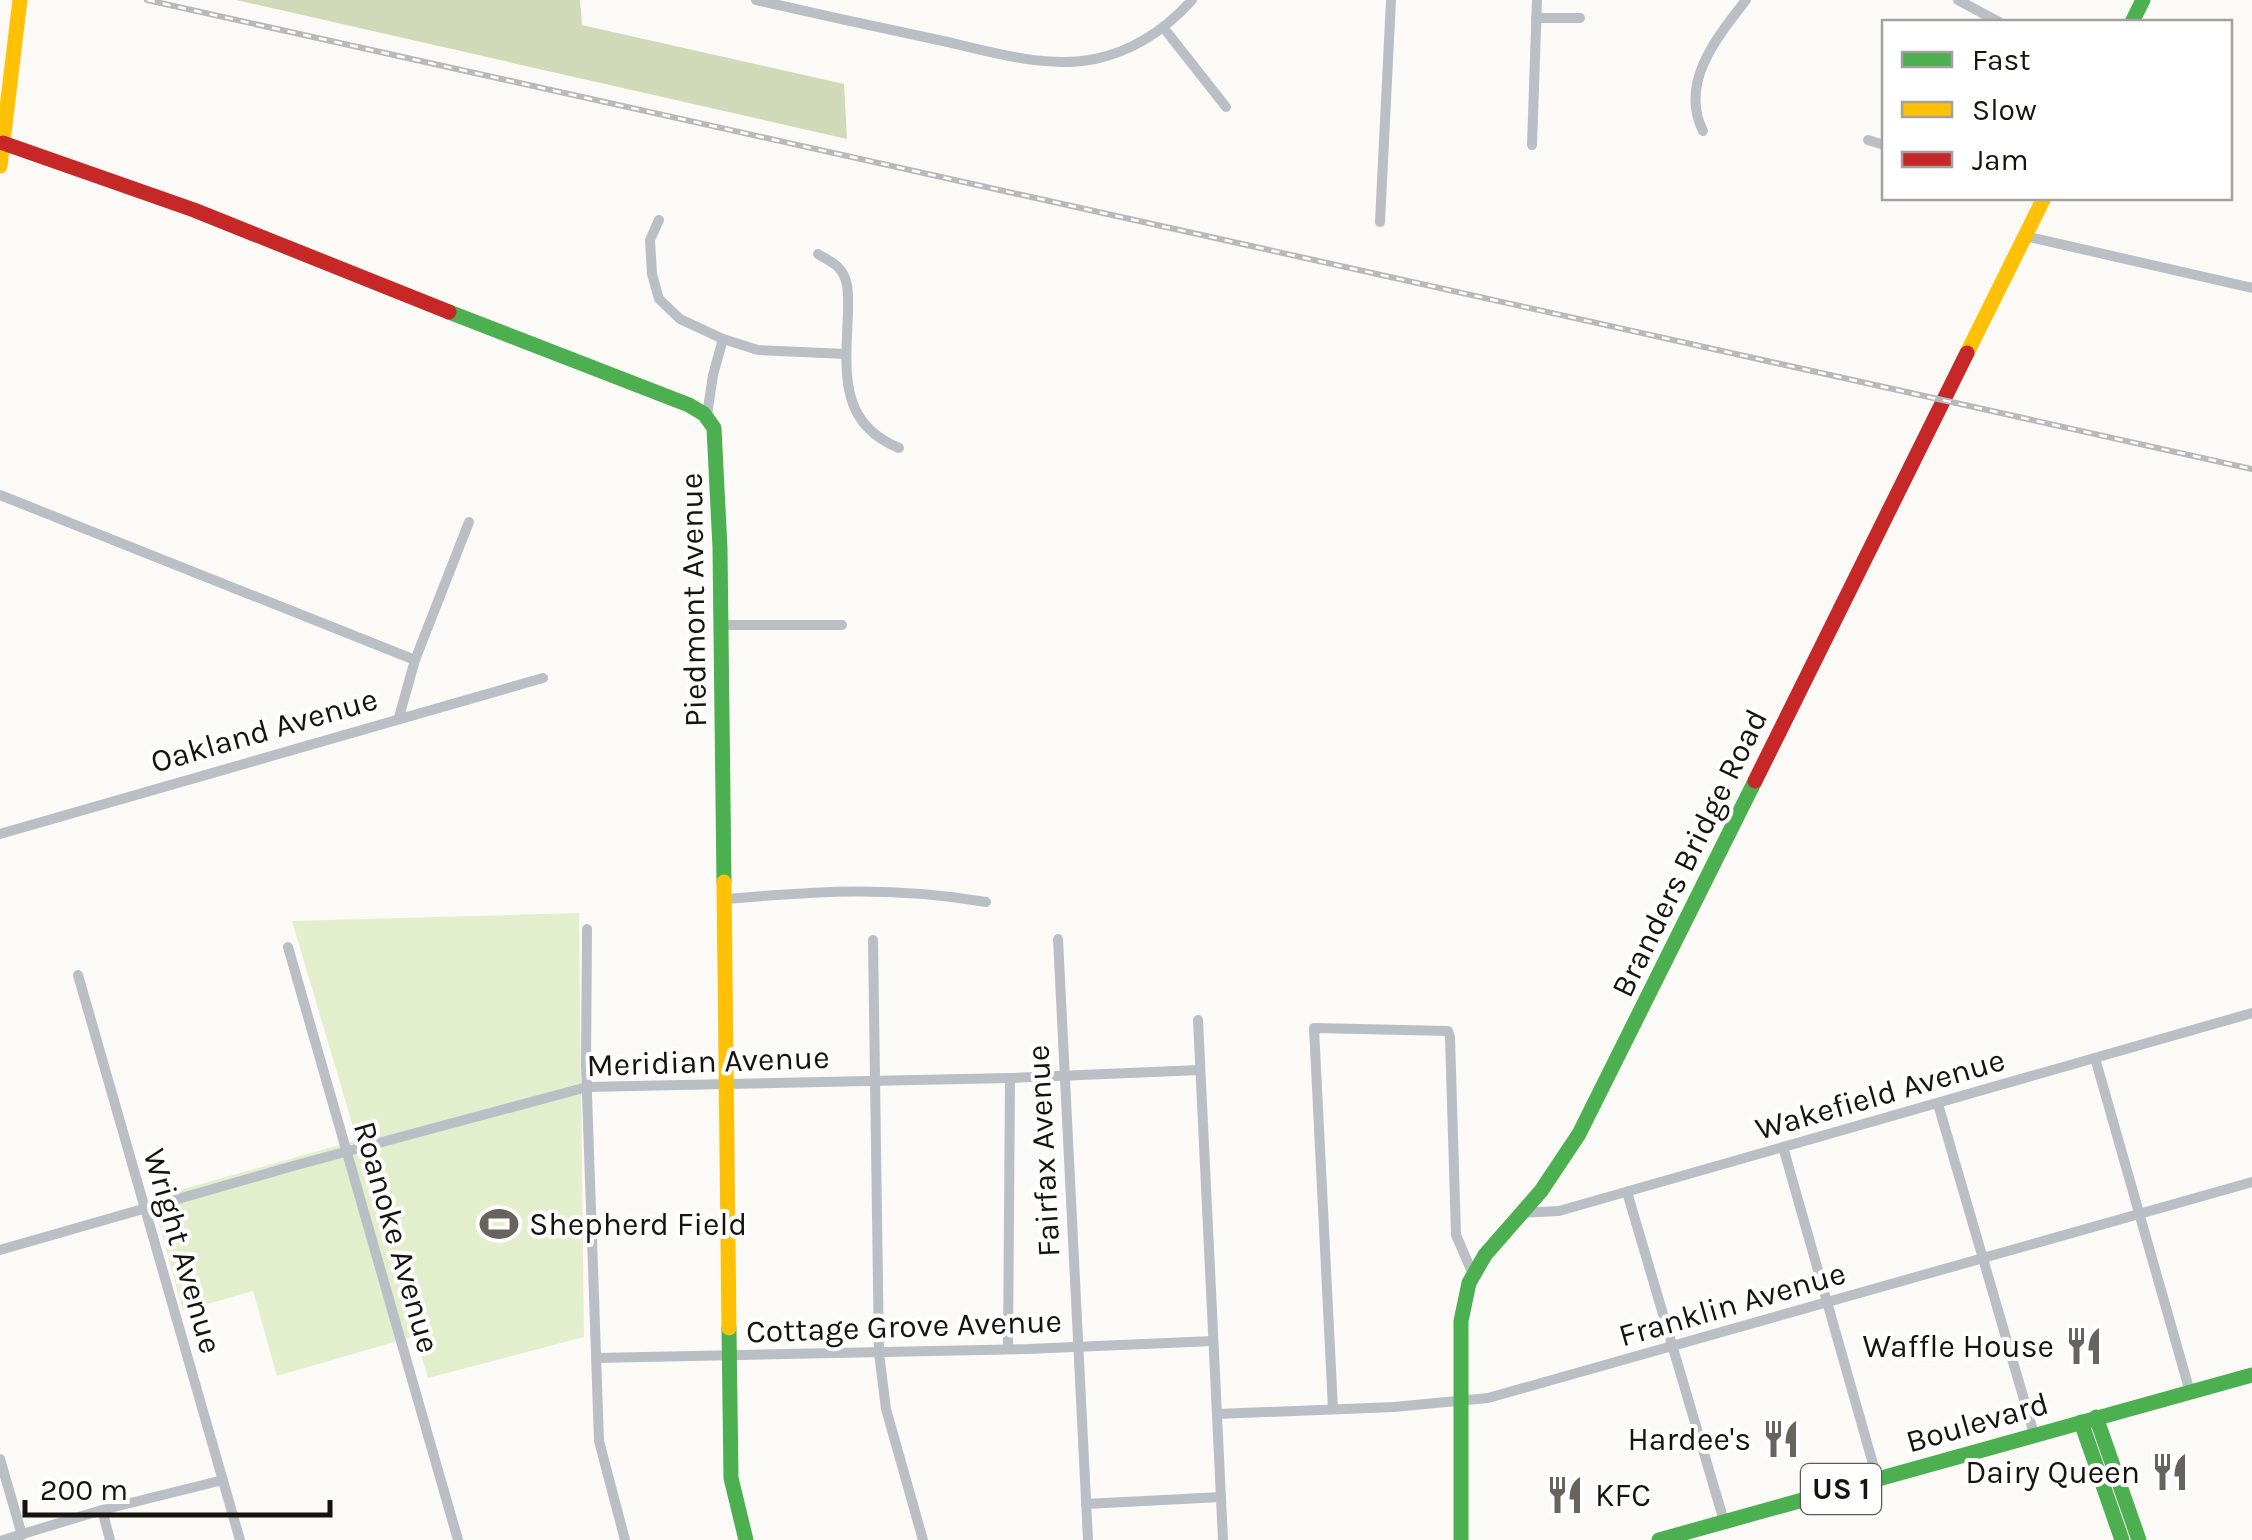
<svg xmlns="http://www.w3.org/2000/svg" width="2252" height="1540" font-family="Karla,sans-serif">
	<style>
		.green { fill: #e3eecc }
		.forest { fill: #d0dab8 }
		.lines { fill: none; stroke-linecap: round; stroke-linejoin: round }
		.street { stroke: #babfc6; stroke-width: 10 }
		.fast { stroke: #4caf50; stroke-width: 15 }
		.slow { stroke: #ffc107; stroke-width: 15 }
		.jam { stroke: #c62828; stroke-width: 15 }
		.rail-casing { stroke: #b8b9bb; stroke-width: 6 }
		.rail { stroke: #fff; stroke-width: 2.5; stroke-dasharray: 8; stroke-linecap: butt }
		.labels { text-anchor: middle; stroke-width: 8; stroke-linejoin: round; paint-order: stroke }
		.shield { fill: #fff; stroke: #5d5a57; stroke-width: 2.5 }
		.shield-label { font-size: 30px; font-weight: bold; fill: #17140f }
		.street-label { font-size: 32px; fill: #17140f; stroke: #fff }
		.poi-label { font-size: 32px; fill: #17140f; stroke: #fff; text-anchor: end }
	</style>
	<rect width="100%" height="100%" fill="#fcfaf7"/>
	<!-- green -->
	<polygon class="green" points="579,913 584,1337 428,1378 415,1336 277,1376 253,1291 183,1311 152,1198 357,1140 292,921"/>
	<!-- forest -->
	<polygon class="forest" points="236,0 580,0 582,25 844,84 847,139"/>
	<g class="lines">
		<!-- street -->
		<g class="street">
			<path d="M756,0C818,14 881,28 943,41C993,52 1045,69 1095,59C1133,51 1166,29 1192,0"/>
			<polyline points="1958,0 1999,22"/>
			<polyline points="1536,18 1580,18"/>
			<polyline points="1163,27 1226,107"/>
			<path d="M1703,131C1679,83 1717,37 1746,0"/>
			<polyline points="1868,140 1884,145"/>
			<polyline points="1532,145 1537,0"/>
			<polyline points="659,220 650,240 652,274 659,299 680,319 723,339 758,350 846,354"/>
			<polyline points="1380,222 1391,0"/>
			<polyline points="2025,236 2252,288"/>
			<path d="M818,254C824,258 833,262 838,267C850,279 848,297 848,312C846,369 837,423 899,448"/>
			<polyline points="707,415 713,375 723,339"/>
			<polyline points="0,495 415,660"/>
			<polyline points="721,625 842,625"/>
			<polyline points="399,717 415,660 469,522"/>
			<polyline points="0,834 543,678"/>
			<path d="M726,899C818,891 893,886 986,902"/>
			<polyline points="587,929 586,1065 599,1441 625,1540"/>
			<polyline points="1058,939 1088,1540"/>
			<polyline points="873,940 879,1353 886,1409 923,1540"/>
			<polyline points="288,947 458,1540"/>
			<polyline points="78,975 240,1540"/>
			<polyline points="1198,1020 1223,1540"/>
			<polyline points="2095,1058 2190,1392"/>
			<polyline points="1938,1104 2034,1434"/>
			<polyline points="1783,1147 1877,1478"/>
			<polyline points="1627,1192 1724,1521"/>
			<polyline points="1521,1213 1559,1211 2252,1013"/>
			<polyline points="0,1250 293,1166 587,1087 1010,1078 1200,1070"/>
			<polyline points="1008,1349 1010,1078"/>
			<polyline points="596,1358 1028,1349 1213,1341"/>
			<polyline points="1333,1409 1314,1028 1448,1031 1450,1037 1456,1235 1472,1272"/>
			<polyline points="1217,1414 1394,1407 1488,1398 2252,1182"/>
			<polyline points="0,1459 22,1535"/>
			<polyline points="1086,1504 1221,1497"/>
			<polyline points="102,1510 110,1540"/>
			<polyline points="3,1540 102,1510 223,1480"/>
		</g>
		<!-- fast -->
		<g class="fast">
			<polyline points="2132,22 2143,0"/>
			<polyline points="449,312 689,405 704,414 714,428 720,548 724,882"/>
			<polyline points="729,1328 731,1478 746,1540"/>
			<polyline points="2096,1417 2139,1540"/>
			<polyline points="2081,1422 2122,1540"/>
			<polyline points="1461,1540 1461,1321 1469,1283 1485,1255 1541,1191 1579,1134 1755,781"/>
			<polyline points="1659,1540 2252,1375"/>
		</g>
		<!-- slow -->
		<g class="slow">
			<polyline points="0,166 20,0"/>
			<polyline points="1967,353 2044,198"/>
			<polyline points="724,882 729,1328"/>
		</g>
		<!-- jam -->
		<g class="jam">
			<polyline points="3,143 194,210 449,312"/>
			<polyline points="1755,781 1967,353"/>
		</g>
		<!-- rail casing -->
		<g class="rail-casing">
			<polyline id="rail" points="147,0 2252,469"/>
		</g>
		<!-- rail -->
		<use href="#rail" class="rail"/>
	</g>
	<!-- icons -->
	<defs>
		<g id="stadium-bare" transform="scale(3)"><path d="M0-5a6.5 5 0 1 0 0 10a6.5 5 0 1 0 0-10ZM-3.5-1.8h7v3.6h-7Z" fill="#676460" stroke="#fff" stroke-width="2.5" paint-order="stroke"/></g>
		<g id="restaurant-bare" transform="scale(3)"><path d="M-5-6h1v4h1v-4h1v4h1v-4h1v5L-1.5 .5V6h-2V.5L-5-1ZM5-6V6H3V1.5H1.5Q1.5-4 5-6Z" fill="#676460" stroke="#fff" stroke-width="2.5" paint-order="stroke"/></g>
	</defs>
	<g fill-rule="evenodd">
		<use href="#stadium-bare" x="499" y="1224"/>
		<use href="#restaurant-bare" x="2084" y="1346"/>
		<use href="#restaurant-bare" x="1781" y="1439"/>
		<use href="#restaurant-bare" x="2170" y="1472"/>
		<use href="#restaurant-bare" x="1565" y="1495"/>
	</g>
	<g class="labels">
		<!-- shield labels -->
		<rect class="shield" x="1801" y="1464" width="80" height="50" rx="8"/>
		<g class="shield-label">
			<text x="1841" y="1499">US 1</text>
		</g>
		<!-- street labels -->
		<g class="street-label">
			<text transform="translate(693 600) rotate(-91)" y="11">Piedmont Avenue</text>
			<text transform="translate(264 730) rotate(-16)" y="11">Oakland Avenue</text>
			<text transform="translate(1689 853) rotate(-64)" y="11">Branders Bridge Road</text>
			<text transform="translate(708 1061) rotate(-2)" y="11">Meridian Avenue</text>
			<text transform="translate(1880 1094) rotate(-16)" y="11">Wakefield Avenue</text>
			<text transform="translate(1043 1151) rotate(-93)" y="11">Fairfax Avenue</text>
			<text transform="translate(397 1237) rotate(74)" y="11">Roanoke Avenue</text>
			<text transform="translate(183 1251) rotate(74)" y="11">Wright Avenue</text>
			<text transform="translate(1732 1304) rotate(-16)" y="11">Franklin Avenue</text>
			<text transform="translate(904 1326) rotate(-2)" y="11">Cottage Grove Avenue</text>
			<text transform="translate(1977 1422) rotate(-16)" y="11">Boulevard</text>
		</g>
		<!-- poi labels -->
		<g class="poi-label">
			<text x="529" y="1235" text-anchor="start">Shepherd Field</text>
			<text x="2054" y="1357">Waffle House</text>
			<text x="1751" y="1450">Hardee's</text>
			<text x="2140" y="1483">Dairy Queen</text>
			<text x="1595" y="1506" text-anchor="start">KFC</text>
		</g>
	</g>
	<!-- legend -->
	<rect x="1882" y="20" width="350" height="180" fill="#ffffff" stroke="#a2a19f" stroke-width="2.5"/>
	<rect x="1902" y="52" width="50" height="15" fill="#4caf50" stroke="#a2a19f" stroke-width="2.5"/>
	<text x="1972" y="70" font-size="30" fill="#17140f">Fast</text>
	<rect x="1902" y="102" width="50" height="15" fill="#ffc107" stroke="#a2a19f" stroke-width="2.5"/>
	<text x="1972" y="120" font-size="30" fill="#17140f">Slow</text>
	<rect x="1902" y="152" width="50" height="15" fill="#c62828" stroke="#a2a19f" stroke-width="2.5"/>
	<text x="1972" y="170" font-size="30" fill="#17140f">Jam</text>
	<!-- scale -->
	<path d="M25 1500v15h305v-15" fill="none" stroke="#17140f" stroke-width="5"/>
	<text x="40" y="1500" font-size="30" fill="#17140f" stroke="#ffffff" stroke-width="8" paint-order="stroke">200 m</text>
</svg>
